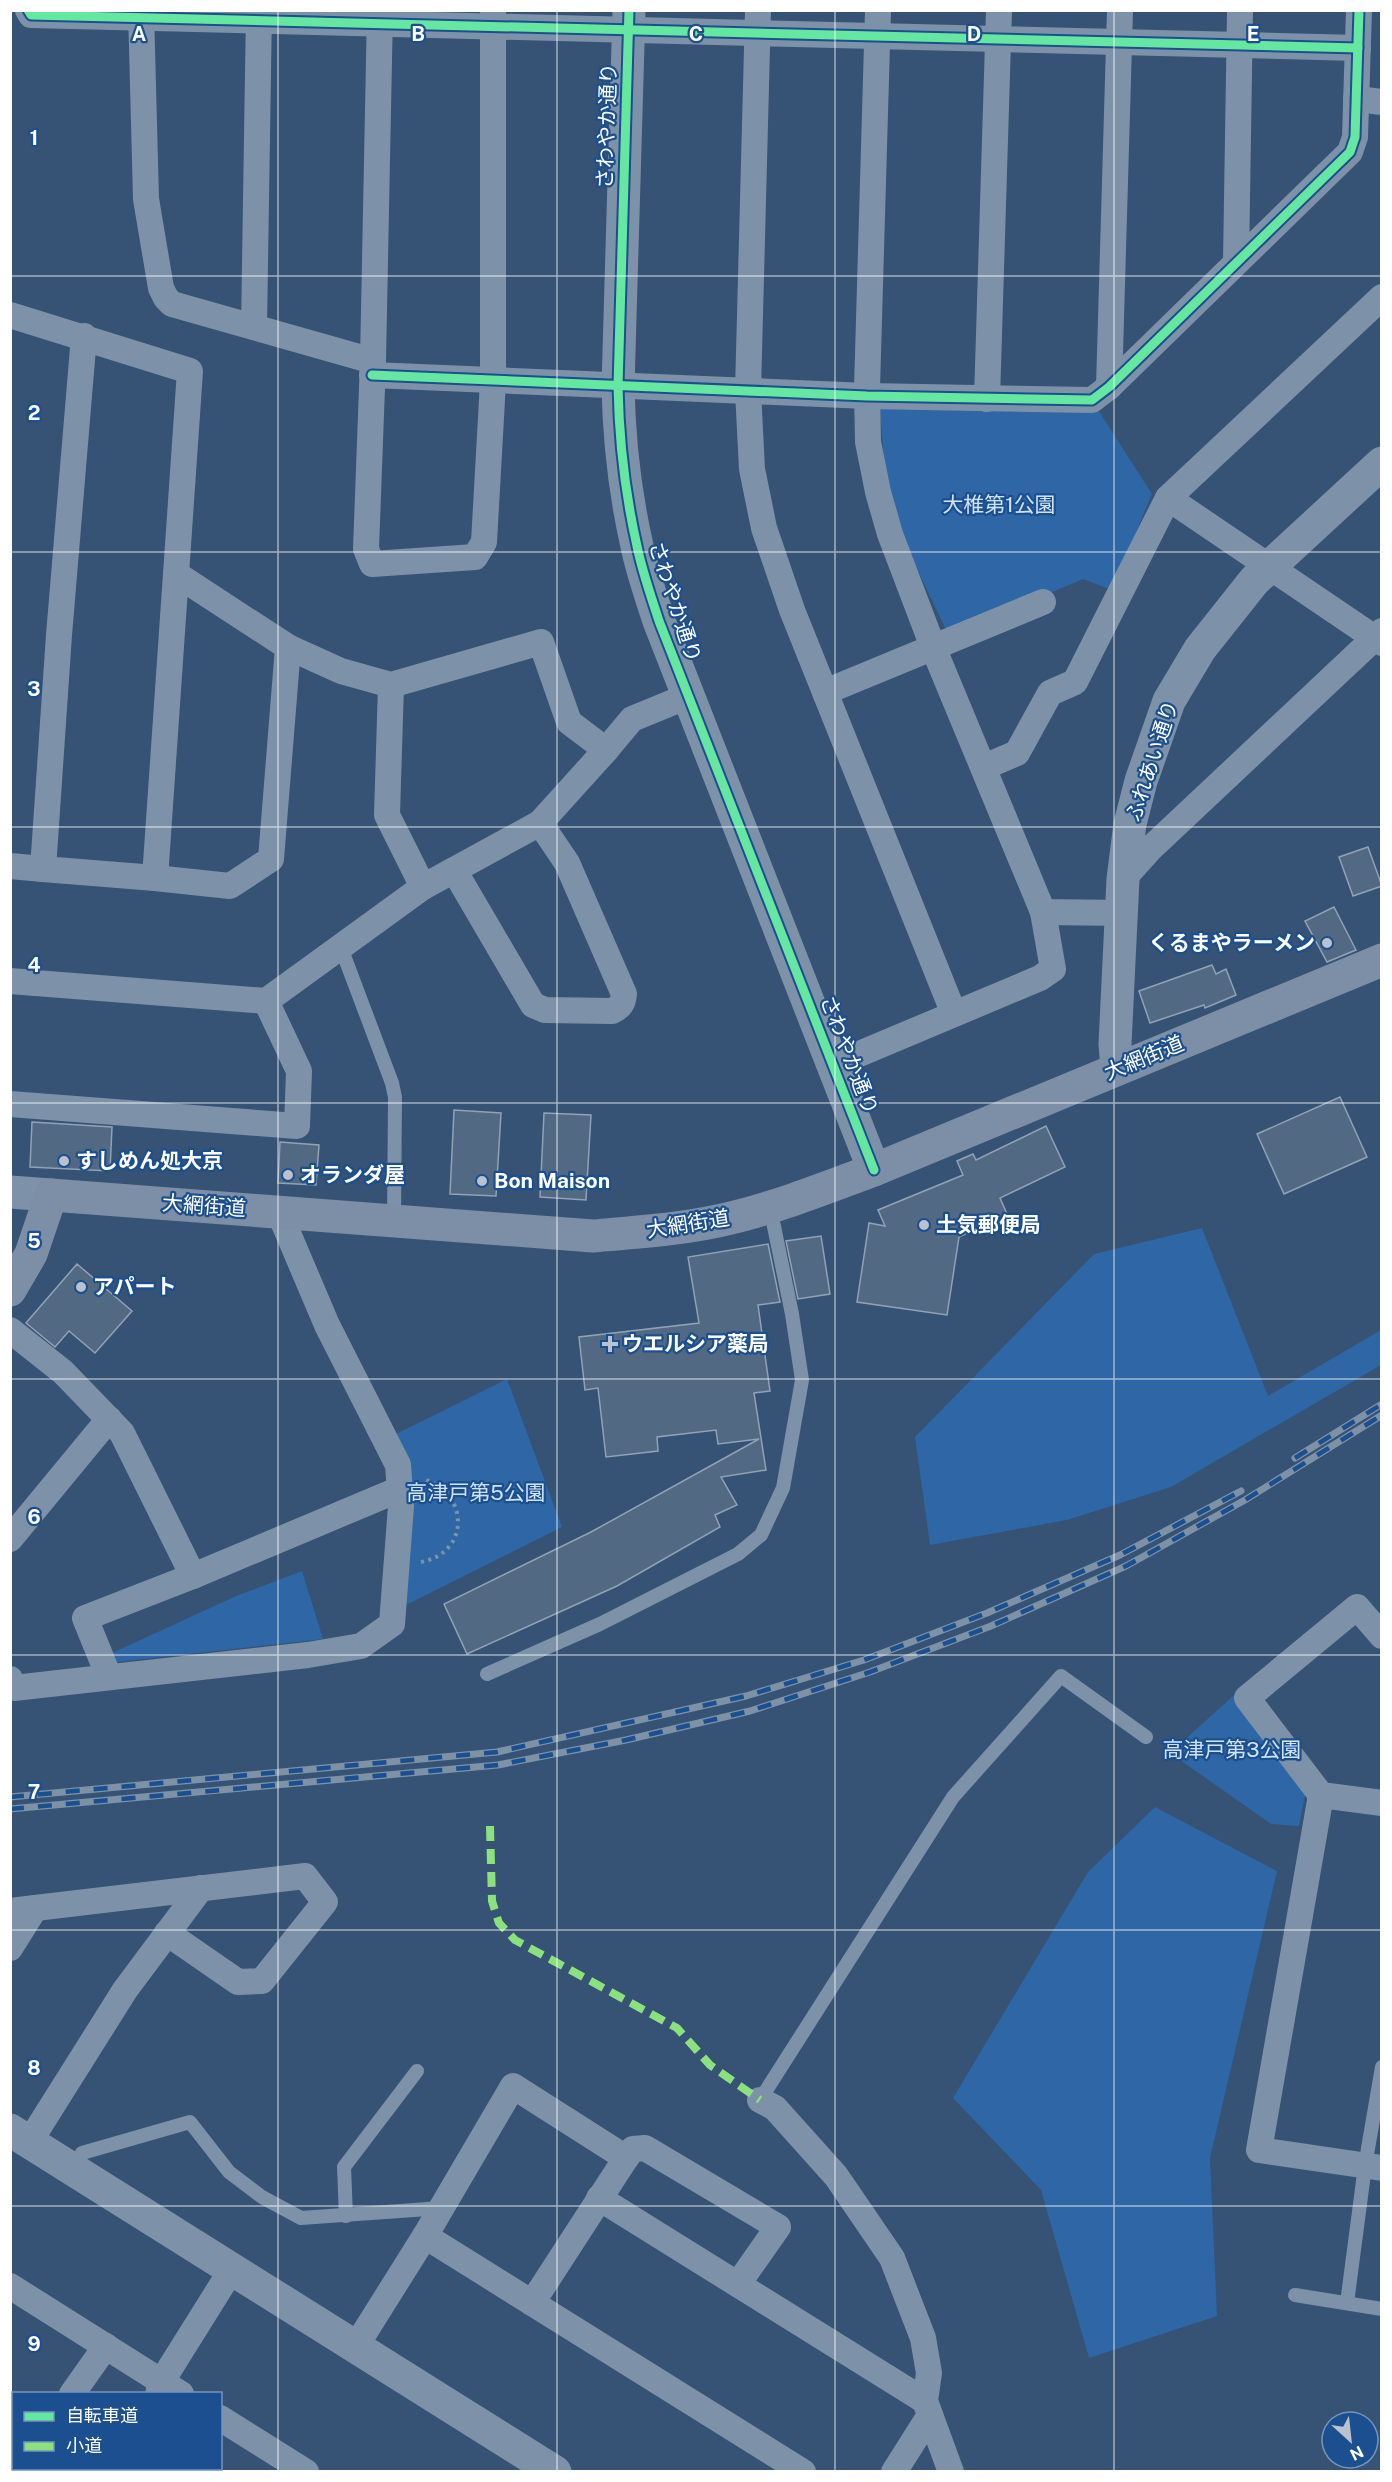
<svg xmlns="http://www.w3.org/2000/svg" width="1392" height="2482" font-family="'Public Sans','Noto Sans JP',sans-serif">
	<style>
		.green { fill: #2f66a5 }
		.building { fill: #526984; stroke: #92a2b6; stroke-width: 1.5 }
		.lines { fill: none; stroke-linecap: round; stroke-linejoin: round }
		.path { stroke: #7d92a8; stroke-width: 4; stroke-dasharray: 3 4.5; stroke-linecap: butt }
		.service { stroke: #7d92a8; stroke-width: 14 }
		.minor { stroke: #7d92a8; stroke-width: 26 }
		.tertiary { stroke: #7d92a8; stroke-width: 33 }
		.primary { stroke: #7d8ea7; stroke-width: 33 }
		.rail-casing { stroke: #7e92a7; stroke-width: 7 }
		.rail { stroke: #1b4f8f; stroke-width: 4.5; stroke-dasharray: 14; stroke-linecap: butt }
		.quiet { stroke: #8de07e; stroke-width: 8; stroke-dasharray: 15 8; stroke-linecap: butt }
		.cycleway-casing { stroke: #1b4f8f; stroke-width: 13 }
		.cycleway { stroke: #66e7a1; stroke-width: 9 }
		.grid { fill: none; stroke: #fff; stroke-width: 1.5; stroke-opacity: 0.55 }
		.poi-dot { fill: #b9c2ce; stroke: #1b4f8f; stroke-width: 2 }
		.labels { text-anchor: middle; stroke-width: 4.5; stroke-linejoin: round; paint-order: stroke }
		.street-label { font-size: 21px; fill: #fff; stroke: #1b4f8f }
		.park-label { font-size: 21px; fill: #cfe3fa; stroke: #1b4f8f }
		.poi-label { font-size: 21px; font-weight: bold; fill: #fff; stroke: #1b4f8f; text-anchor: start }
		.grid-label { font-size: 20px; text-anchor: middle; font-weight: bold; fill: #fff; stroke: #1b4f8f; stroke-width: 4.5; stroke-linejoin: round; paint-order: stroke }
	</style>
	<rect width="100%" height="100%" fill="#365274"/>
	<!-- green -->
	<g class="green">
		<polygon points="888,403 1095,405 1152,494 1112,590 1083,579 949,636 899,531 884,461 880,409"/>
		<polygon points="1202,1228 1268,1396 1381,1330 1381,1365 1171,1487 1067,1520 930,1545 915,1437 1094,1254"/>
		<polygon points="507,1379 562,1527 406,1605 392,1436"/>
		<polygon points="302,1571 323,1639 117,1662 112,1653 236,1596"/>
		<polygon points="1234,1695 1307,1785 1299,1826 1271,1824 1170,1753"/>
		<polygon points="1155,1807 1277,1871 1210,2158 1217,2316 1089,2358 1041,2190 953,2098 1088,1872"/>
	</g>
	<!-- building -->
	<g class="building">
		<polygon points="1368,847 1382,886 1353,896 1339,857"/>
		<polygon points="1334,907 1356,950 1327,962 1305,921"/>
		<polygon points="1212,965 1216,974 1226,969 1236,995 1205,1008 1204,1005 1150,1023 1139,991"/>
		<polygon points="1340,1097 1367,1157 1284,1194 1257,1134"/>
		<polygon points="454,1110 501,1113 496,1196 450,1194"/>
		<polygon points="544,1113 591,1115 586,1200 540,1197"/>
		<polygon points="32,1122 112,1127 110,1171 30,1167"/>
		<polygon points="1046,1126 1065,1167 1000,1198 1007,1214 959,1237 947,1315 857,1302 869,1223 885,1226 878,1210 963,1175 957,1161 973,1154 976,1160"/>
		<polygon points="280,1142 319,1145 316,1185 278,1183"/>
		<polygon points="821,1236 830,1294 798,1299 786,1241"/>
		<polygon points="768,1244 780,1302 758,1305 770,1391 754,1393 766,1470 721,1477 737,1505 715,1515 720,1527 617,1586 467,1654 444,1604 591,1532 759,1439 718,1444 716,1430 657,1437 658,1451 606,1457 598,1388 585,1390 579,1337 699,1323 688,1257"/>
		<polygon points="77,1264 132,1311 95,1353 69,1331 55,1347 26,1323"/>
	</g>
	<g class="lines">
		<!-- path -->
		<path class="path" d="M421,1562C470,1553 470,1493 423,1479"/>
		<!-- service -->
		<g class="service">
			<polyline points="340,945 392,1083 395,1097 394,1221"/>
			<polyline points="487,1674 600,1624 738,1554 761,1535 783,1488 802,1380 792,1314 770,1207"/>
			<polyline points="760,2100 953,1797 1061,1676 1146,1737"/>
			<polyline points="74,2169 82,2153 190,2122 229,2172 262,2197 301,2218 442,2208"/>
			<polyline points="346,2216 344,2167 417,2071"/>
			<polyline points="1295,2295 1382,2309"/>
			<polyline points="1347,2303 1365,2166 1382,2067"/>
		</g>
		<!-- minor -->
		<g class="minor">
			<polyline points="28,10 31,15 1358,48"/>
			<polyline points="141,10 146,199 161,288 166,298 172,304 373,361"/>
			<polyline points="380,10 373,361 366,549 372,564 475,557 484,542 493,382 493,11"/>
			<polyline points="758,10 748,391 752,469 764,528 792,610 954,1014"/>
			<polyline points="878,10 867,388 868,442 878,492 890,534 933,647 1043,912 1123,913"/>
			<polyline points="1356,99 1382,102"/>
			<polyline points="1236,262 1240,10"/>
			<polyline points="10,315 190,371 176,574 288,647 341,671 391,685 541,642 569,722 606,750 632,719 688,696"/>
			<polyline points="254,327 259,10"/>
			<polyline points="84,336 59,635 43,869 155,878 176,574"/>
			<polyline points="372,375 867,396 1092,400 1109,387 1350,152 1355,137 1359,10"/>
			<polyline points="1109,387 1120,10"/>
			<polyline points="987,399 999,10"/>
			<polyline points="1168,498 1382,643"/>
			<polyline points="391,685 387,815 423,887"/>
			<polyline points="825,692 1043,602"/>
			<polyline points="984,767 1017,753 1050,693 1075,682 1168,498 1382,297"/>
			<polyline points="10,866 43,869"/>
			<path d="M454,870L533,1005L545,1010L612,1011C621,1007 623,1003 624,994L567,863L540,823"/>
			<polyline points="155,878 230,886 271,859 288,647"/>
			<polyline points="1123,879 1150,849 1382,631"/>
			<polyline points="10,981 266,1001 423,887 540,823 606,750"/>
			<polyline points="833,1065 1040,978 1053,969 1043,912"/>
			<polyline points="10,1104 297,1126 299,1071 266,1001"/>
			<polyline points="10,1330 63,1372 122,1433 193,1576"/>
			<polyline points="10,1539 109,1419"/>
			<polyline points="1382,1636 1357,1607 1247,1698 1321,1795 1382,1803"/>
			<polyline points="109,1677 85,1618 193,1576 400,1489"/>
			<polyline points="10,1679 14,1688 308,1655 361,1646 392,1624 401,1506 398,1465 327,1325 279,1212"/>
			<polyline points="1321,1795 1259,2150 1382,2168"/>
			<polyline points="10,1911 305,1876 325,1902 262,1981 238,1982 167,1933"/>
			<polyline points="10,1948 35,1908"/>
			<polyline points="760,2100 775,2108 836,2176 892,2258 923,2338 929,2373 925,2401 951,2472"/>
			<polyline points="30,2141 125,1990 201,1888"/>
			<polyline points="626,2158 633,2149 645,2148 778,2227 738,2284"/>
			<polyline points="599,2198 925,2401"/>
			<polyline points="425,2236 803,2472"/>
			<polyline points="10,2286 181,2394"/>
			<polyline points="356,2346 425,2236 513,2086 626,2158 532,2303"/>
			<polyline points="72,2394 106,2346"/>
			<polyline points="158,2394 162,2381 232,2269"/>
			<polyline points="10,2416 14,2418"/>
			<polyline points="220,2418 306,2472"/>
			<polyline points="23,2472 24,2468"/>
			<polyline points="134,2472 135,2468"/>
			<polyline points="894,2472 930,2415"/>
		</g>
		<!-- tertiary -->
		<g class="tertiary">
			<path d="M629,10L618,386C619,440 625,493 637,546C642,571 651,596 659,621L874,1170"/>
			<polyline points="1117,1069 1115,1044 1123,879 1130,824 1141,781 1169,701 1200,649 1254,581 1382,463"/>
			<polyline points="10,1192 51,1195"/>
			<polyline points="10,2130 555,2472"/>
		</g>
		<!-- primary -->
		<path class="primary" d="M10,1290L31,1254L51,1195L593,1236C641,1232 688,1229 735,1217C783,1205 828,1187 874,1170L1382,960"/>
		<!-- rail casing -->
		<g class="rail-casing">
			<g id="rail">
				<polyline points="1295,1458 1382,1404"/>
				<polyline points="10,1797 497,1752 746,1696 864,1660 987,1613 1120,1555 1241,1491"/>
				<polyline points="10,1809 498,1765 626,1740 750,1711 870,1672 991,1626 1126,1566 1245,1500 1382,1415"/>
			</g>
		</g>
		<!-- rail -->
		<use href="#rail" class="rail"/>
		<!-- quiet -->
		<polyline class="quiet" points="490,1826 492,1901 499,1923 515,1940 677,2028 710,2065 760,2100"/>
		<!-- cycleway casing -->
		<g class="cycleway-casing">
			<g id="cycleway">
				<polyline points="28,10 31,15 1358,48"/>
				<path d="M629,10L618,386C619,440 625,493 637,546C642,571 651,596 659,621L874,1170"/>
				<polyline points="372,375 867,396 1092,400 1109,387 1350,152 1355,137 1359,10"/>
			</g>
		</g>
		<!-- cycleway -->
		<use href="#cycleway" class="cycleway"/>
	</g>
	<!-- grid -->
	<path class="grid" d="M278,10V2472M557,10V2472M835,10V2472M1114,10V2472M10,276H1382M10,552H1382M10,827H1382M10,1103H1382M10,1379H1382M10,1655H1382M10,1930H1382M10,2206H1382"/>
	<!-- markers -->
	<g class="poi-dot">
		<circle cx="1327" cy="943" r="6"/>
		<circle cx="64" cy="1161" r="6"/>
		<circle cx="288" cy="1175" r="6"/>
		<circle cx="482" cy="1181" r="6"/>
		<circle cx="924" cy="1225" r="6"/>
		<circle cx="81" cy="1287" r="6"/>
		<path d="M607 1335h6v6h6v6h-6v6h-6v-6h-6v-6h6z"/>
	</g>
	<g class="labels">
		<!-- street labels -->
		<g class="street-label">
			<text transform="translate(607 126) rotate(-88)" y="7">さわやか通り</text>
			<text transform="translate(675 602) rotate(72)" y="7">さわやか通り</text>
			<text transform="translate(1152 761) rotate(-72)" y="7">ふれあい通り</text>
			<text transform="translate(849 1055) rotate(69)" y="7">さわやか通り</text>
			<text transform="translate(1144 1058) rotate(-22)" y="7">大網街道</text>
			<text transform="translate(204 1206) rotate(4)" y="7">大網街道</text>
			<text transform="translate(688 1224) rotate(-9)" y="7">大網街道</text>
		</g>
		<!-- park labels -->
		<g class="park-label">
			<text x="999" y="512">大椎第1公園</text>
			<text x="476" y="1500">高津戸第5公園</text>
			<text x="1232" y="1757">高津戸第3公園</text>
		</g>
		<!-- poi labels -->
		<g class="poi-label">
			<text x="1315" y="950" text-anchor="end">くるまやラーメン</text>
			<text x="76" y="1168">すしめん処大京</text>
			<text x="300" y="1182">オランダ屋</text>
			<text x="494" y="1188">Bon Maison</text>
			<text x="936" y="1232">土気郵便局</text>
			<text x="93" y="1294">アパート</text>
			<text x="622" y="1351">ウエルシア薬局</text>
		</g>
	</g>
	<g class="grid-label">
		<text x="139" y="41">A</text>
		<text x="418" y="41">B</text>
		<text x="696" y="41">C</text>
		<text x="974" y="41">D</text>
		<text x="1253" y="41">E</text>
		<text x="34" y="145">1</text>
		<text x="34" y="420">2</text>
		<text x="34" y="696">3</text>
		<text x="34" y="972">4</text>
		<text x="34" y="1248">5</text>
		<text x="34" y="1524">6</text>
		<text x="34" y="1799">7</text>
		<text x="34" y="2075">8</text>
		<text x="34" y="2351">9</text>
	</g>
	<!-- border -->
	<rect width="1392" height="2482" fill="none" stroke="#ffffff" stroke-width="24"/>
	<!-- legend -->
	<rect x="12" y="2392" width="210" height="78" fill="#1b4f8f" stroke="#7695bc" stroke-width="1.5"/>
	<rect x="24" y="2412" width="30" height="9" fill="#66e7a1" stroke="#7695bc" stroke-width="1.5"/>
	<text x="66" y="2422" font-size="18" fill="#ffffff">自転車道</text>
	<rect x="24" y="2442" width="30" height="9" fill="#8de07e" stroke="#7695bc" stroke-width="1.5"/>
	<text x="66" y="2452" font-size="18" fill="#ffffff">小道</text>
	<!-- north arrow -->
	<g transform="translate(1350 2440) rotate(153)"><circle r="28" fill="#1b4f8f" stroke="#7695bc" stroke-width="1.5"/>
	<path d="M0-4.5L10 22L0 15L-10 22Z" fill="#b9c2ce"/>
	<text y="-9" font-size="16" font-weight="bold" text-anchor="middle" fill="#ffffff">N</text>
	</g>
</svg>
